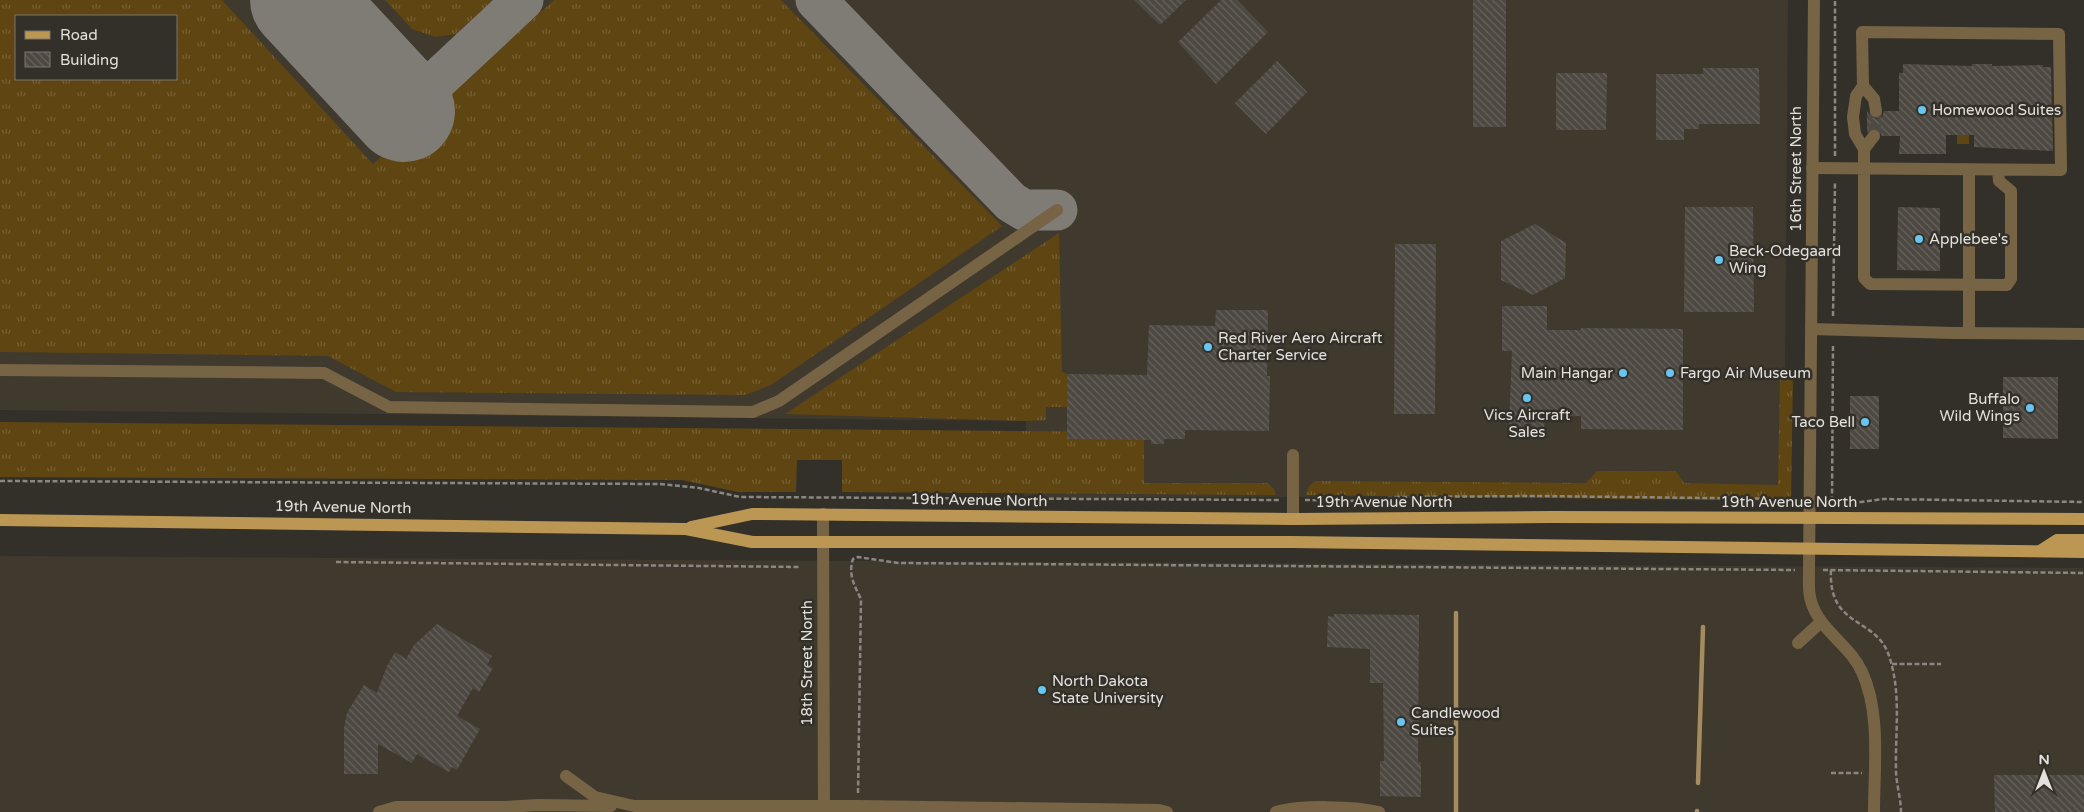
<svg xmlns="http://www.w3.org/2000/svg" width="2084" height="812" font-family="'Varela Round',sans-serif">
	<style>
		.built { fill: #40392e; fill-rule: evenodd }
		.grass { fill: url(#grass-tufts); fill-rule: evenodd }
		.pitch { fill: #5f4511 }
		.lines { fill: none; stroke-linecap: round; stroke-linejoin: round }
		.stream { stroke: #a48c5e; stroke-width: 4.5 }
		.taxiway { stroke: #7f7c76; stroke-width: 41 }
		.runway { stroke: #7f7c76; stroke-width: 102 }
		.building { fill: url(#building-back-hatch) }
		.minor-tunnel { stroke: #4e4b44; stroke-width: 12; stroke-dasharray: 12 6; stroke-linecap: butt }
		.path { stroke: #8a8782; stroke-width: 2.5; stroke-dasharray: 5 2.5; stroke-linecap: butt }
		.minor { stroke: #766445; stroke-width: 12 }
		.major { stroke: #bc9753; stroke-width: 12 }
		.poi-dot { fill: #68c4f0; stroke: #333029; stroke-width: 2 }
		.labels { text-anchor: middle; stroke-width: 5; stroke-linejoin: round; paint-order: stroke }
		.poi-label { font-size: 15px; fill: #e4e1dd; stroke: #333029; text-anchor: start }
		.street-label { font-size: 15px; fill: #e4e1dd; stroke: #333029 }
	</style>
	<defs>
		<pattern id="grass-tufts" width="24" height="20" patternUnits="userSpaceOnUse" patternTransform="scale(1.25)"><rect width="24" height="20" fill="#5f4511"/><path d="M3 7l-1-3M5 7V3M7 7l1-3M15 17l-1-3M17 17v-4M19 17l1-3" fill="none" stroke="#766033"/></pattern>
		<pattern id="building-back-hatch" width="6" height="6" patternUnits="userSpaceOnUse" patternTransform="scale(1.25)"><rect width="6" height="6" fill="#4d4942"/><path d="M-1 5l2 2M0 0l6 6M5-1l2 2" fill="none" stroke="#66635d"/></pattern>
	</defs>
	<rect width="100%" height="100%" fill="#333029"/>
	<!-- built -->
	<g class="built">
		<path d="M0,0H1788L1784,495L1024,498L1026,421L0,410ZM16,16H176V79H16Z"/>
		<polygon points="0,556 2084,568 2084,812 0,812"/>
	</g>
	<!-- grass -->
	<g class="grass">
		<path d="M0,0H222L373,164L554,0H781L1002,226L771,385L746,395L396,392L328,356L0,352ZM16,16H176V79H16Z"/>
		<polygon points="385,0 493,0 456,34 435,37 412,29"/>
		<polygon points="1059,233 1062,372 1067,374 1067,407 1046,407 1046,420 1026,421 785,414"/>
		<polygon points="1780,373 1793,377 1791,501 1306,495 1309,486 1315,481 1586,483 1597,471 1676,471 1684,483 1778,485"/>
		<polygon points="0,422 1144,432 1144,483 1268,483 1274,489 1276,495 842,492 842,460 797,460 796,492 738,492 682,480 659,480 0,477"/>
	</g>
	<!-- pitch -->
	<polygon class="pitch" points="1957,123 1969,124 1969,144 1957,144"/>
	<g class="lines">
		<!-- stream -->
		<g class="stream">
			<polyline points="1698,783 1703,627"/>
			<polyline points="1456,812 1456,613"/>
			<polyline points="1697,812 1697,811"/>
		</g>
		<!-- taxiway -->
		<g class="taxiway">
			<polyline points="816,0 1011,202 1024,210 1057,210"/>
			<polyline points="404,111 523,0"/>
		</g>
		<!-- runway -->
		<polyline class="runway" points="301,0 404,111"/>
	</g>
	<!-- building -->
	<g class="building">
		<polygon points="1134,0 1186,0 1160,25"/>
		<polygon points="1221,0 1237,0 1268,32 1216,84 1178,42"/>
		<rect x="1473" y="0" width="33" height="127"/>
		<polygon points="1277,61 1307,92 1266,134 1235,103"/>
		<polygon points="1903,64 1972,66 1972,64 1992,64 1992,66 2043,65 2043,67 2051,67 2053,151 1974,147 1974,135 1946,135 1946,154 1899,154 1900,136 1882,136 1879,130 1875,128 1867,132 1867,111 1870,116 1877,119 1882,117 1884,111 1899,111 1899,73 1903,73"/>
		<polygon points="1703,68 1759,68 1760,124 1699,124 1699,129 1684,129 1684,140 1656,140 1656,74 1703,74"/>
		<polygon points="1556,73 1607,73 1606,130 1556,130"/>
		<polygon points="1685,207 1753,207 1754,312 1684,312"/>
		<polygon points="1898,207 1940,208 1940,271 1897,270"/>
		<polygon points="1535,224 1566,243 1565,278 1533,295 1501,280 1501,241"/>
		<polygon points="1395,244 1436,244 1435,414 1394,414"/>
		<polygon points="1502,306 1547,306 1547,330 1581,330 1581,328 1683,329 1683,430 1581,429 1581,416 1545,416 1544,428 1509,427 1512,351 1502,351"/>
		<polygon points="1216,310 1268,310 1267,376 1270,376 1269,431 1185,430 1185,439 1164,439 1164,444 1151,444 1151,440 1067,439 1067,374 1147,375 1149,325 1215,326"/>
		<polygon points="2003,377 2058,377 2058,439 2003,438"/>
		<rect x="1850" y="396" width="29" height="53"/>
		<polygon points="1334,614 1419,615 1418,762 1421,762 1421,797 1380,796 1380,761 1384,761 1383,683 1370,683 1370,649 1327,647 1328,616 1334,617"/>
		<polygon points="437,624 492,656 487,665 493,668 479,692 473,688 457,716 480,729 457,770 452,767 449,772 417,754 412,763 378,744 378,774 344,774 344,728 347,713 364,685 377,693 387,666 395,652 406,659 414,645"/>
		<polygon points="1994,775 2084,775 2084,812 1995,812"/>
	</g>
	<g class="lines">
		<!-- minor-tunnel -->
		<polyline class="minor-tunnel" points="1874,136 1876,111"/>
		<!-- path -->
		<g class="path">
			<polyline points="1835,156 1835,0"/>
			<polyline points="1833,316 1835,181"/>
			<polyline points="0,481 660,484 699,488 740,497 1280,500"/>
			<polyline points="1305,500 1365,501 1396,497 1535,496 1797,499"/>
			<polyline points="1822,501 1861,502 1883,499 2084,502"/>
			<polyline points="1832,501 1833,344"/>
			<polyline points="336,562 800,567"/>
			<polyline points="1823,570 2084,573"/>
			<path d="M1831,570C1828,627 1874,617 1888,653C1902,691 1895,731 1896,770C1896,784 1901,798 1901,812"/>
			<polyline points="1892,664 1941,664"/>
			<polyline points="1831,773 1862,773"/>
			<path d="M858,793L861,599C854,585 848,574 853,559L858,557L898,563L1795,570"/>
		</g>
		<!-- minor -->
		<g class="minor">
			<path d="M1814,0L1809,571C1809,580 1808,592 1811,601C1819,630 1850,645 1862,672C1881,713 1874,767 1874,812"/>
			<polyline points="1863,86 1874,99 1876,111"/>
			<polyline points="1864,149 1874,136"/>
			<path d="M1812,168C1895,168 1978,170 2061,170L2059,34L1862,32L1863,86L1856,96L1853,117L1855,134L1864,149V278L1870,284L2007,285L2011,279V191L1999,181L1998,170"/>
			<polyline points="1811,329 1953,333 2084,334"/>
			<polyline points="1969,333 1969,170"/>
			<polyline points="0,370 324,373 389,407 753,412 779,401 1057,210"/>
			<polyline points="1293,455 1293,519"/>
			<polyline points="823,514 824,812"/>
			<polyline points="1798,643 1821,622"/>
			<polyline points="566,776 595,797 634,806 858,806 1159,810 1167,812"/>
			<polyline points="379,812 396,807 505,807 538,805 611,806"/>
			<path d="M1276,812C1300,805 1354,806 1379,812"/>
		</g>
		<!-- major -->
		<g class="major">
			<polyline points="0,520 686,529 752,542 1292,542 2084,552"/>
			<polyline points="691,527 752,514 1293,519 1551,517 2084,519"/>
			<polyline points="2040,551 2057,540 2084,540"/>
		</g>
	</g>
	<!-- markers -->
	<g class="poi-dot">
		<circle cx="1922" cy="110" r="5"/>
		<circle cx="1919" cy="239" r="5"/>
		<circle cx="1719" cy="260" r="5"/>
		<circle cx="1208" cy="347" r="5"/>
		<circle cx="1623" cy="373" r="5"/>
		<circle cx="1670" cy="373" r="5"/>
		<circle cx="1527" cy="398" r="5"/>
		<circle cx="2030" cy="408" r="5"/>
		<circle cx="1865" cy="422" r="5"/>
		<circle cx="1042" cy="690" r="5"/>
		<circle cx="1401" cy="722" r="5"/>
	</g>
	<g class="labels">
		<!-- poi labels -->
		<g class="poi-label">
			<text x="1932" y="115">Homewood Suites</text>
			<text x="1929" y="244">Applebee's</text>
			<text x="1729" y="256">Beck-Odegaard<tspan x="1729" dy="17">Wing</tspan></text>
			<text x="1218" y="343">Red River Aero Aircraft<tspan x="1218" dy="17">Charter Service</tspan></text>
			<text x="1613" y="378" text-anchor="end">Main Hangar</text>
			<text x="1680" y="378">Fargo Air Museum</text>
			<text x="2020" y="404" text-anchor="end">Buffalo<tspan x="2020" dy="17">Wild Wings</tspan></text>
			<text x="1527" y="420" text-anchor="middle">Vics Aircraft<tspan x="1527" dy="17">Sales</tspan></text>
			<text x="1855" y="427" text-anchor="end">Taco Bell</text>
			<text x="1052" y="686">North Dakota<tspan x="1052" dy="17">State University</tspan></text>
			<text x="1411" y="718">Candlewood<tspan x="1411" dy="17">Suites</tspan></text>
		</g>
		<!-- street labels -->
		<g class="street-label">
			<text transform="translate(1796 169) rotate(-90)" y="5">16th Street North</text>
			<text transform="translate(979 500) rotate(1)" y="5">19th Avenue North</text>
			<text x="1384" y="507">19th Avenue North</text>
			<text x="1789" y="507">19th Avenue North</text>
			<text transform="translate(343 507) rotate(1)" y="5">19th Avenue North</text>
			<text transform="translate(807 663) rotate(-90)" y="5">18th Street North</text>
		</g>
	</g>
	<!-- legend -->
	<rect x="15" y="15" width="162" height="65" fill="#333029" stroke="#7a7771"/>
	<rect x="25" y="31" width="25" height="8" fill="#bc9753" stroke="#7a7771"/>
	<text x="60" y="40" font-size="15" fill="#e4e1dd">Road</text>
	<rect x="25" y="52" width="25" height="15" fill="url(#building-back-hatch)" stroke="#7a7771"/>
	<text x="60" y="65" font-size="15" fill="#e4e1dd">Building</text>
	<!-- north arrow -->
	<g transform="translate(2044 772)" stroke="#333029" stroke-width="4" paint-order="stroke">
	<path d="M0-4L9 19L0 12L-9 19Z" fill="#e4e1dd"/>
	<text y="-8" font-size="14" font-weight="bold" text-anchor="middle" fill="#e4e1dd">N</text>
	</g>
</svg>
